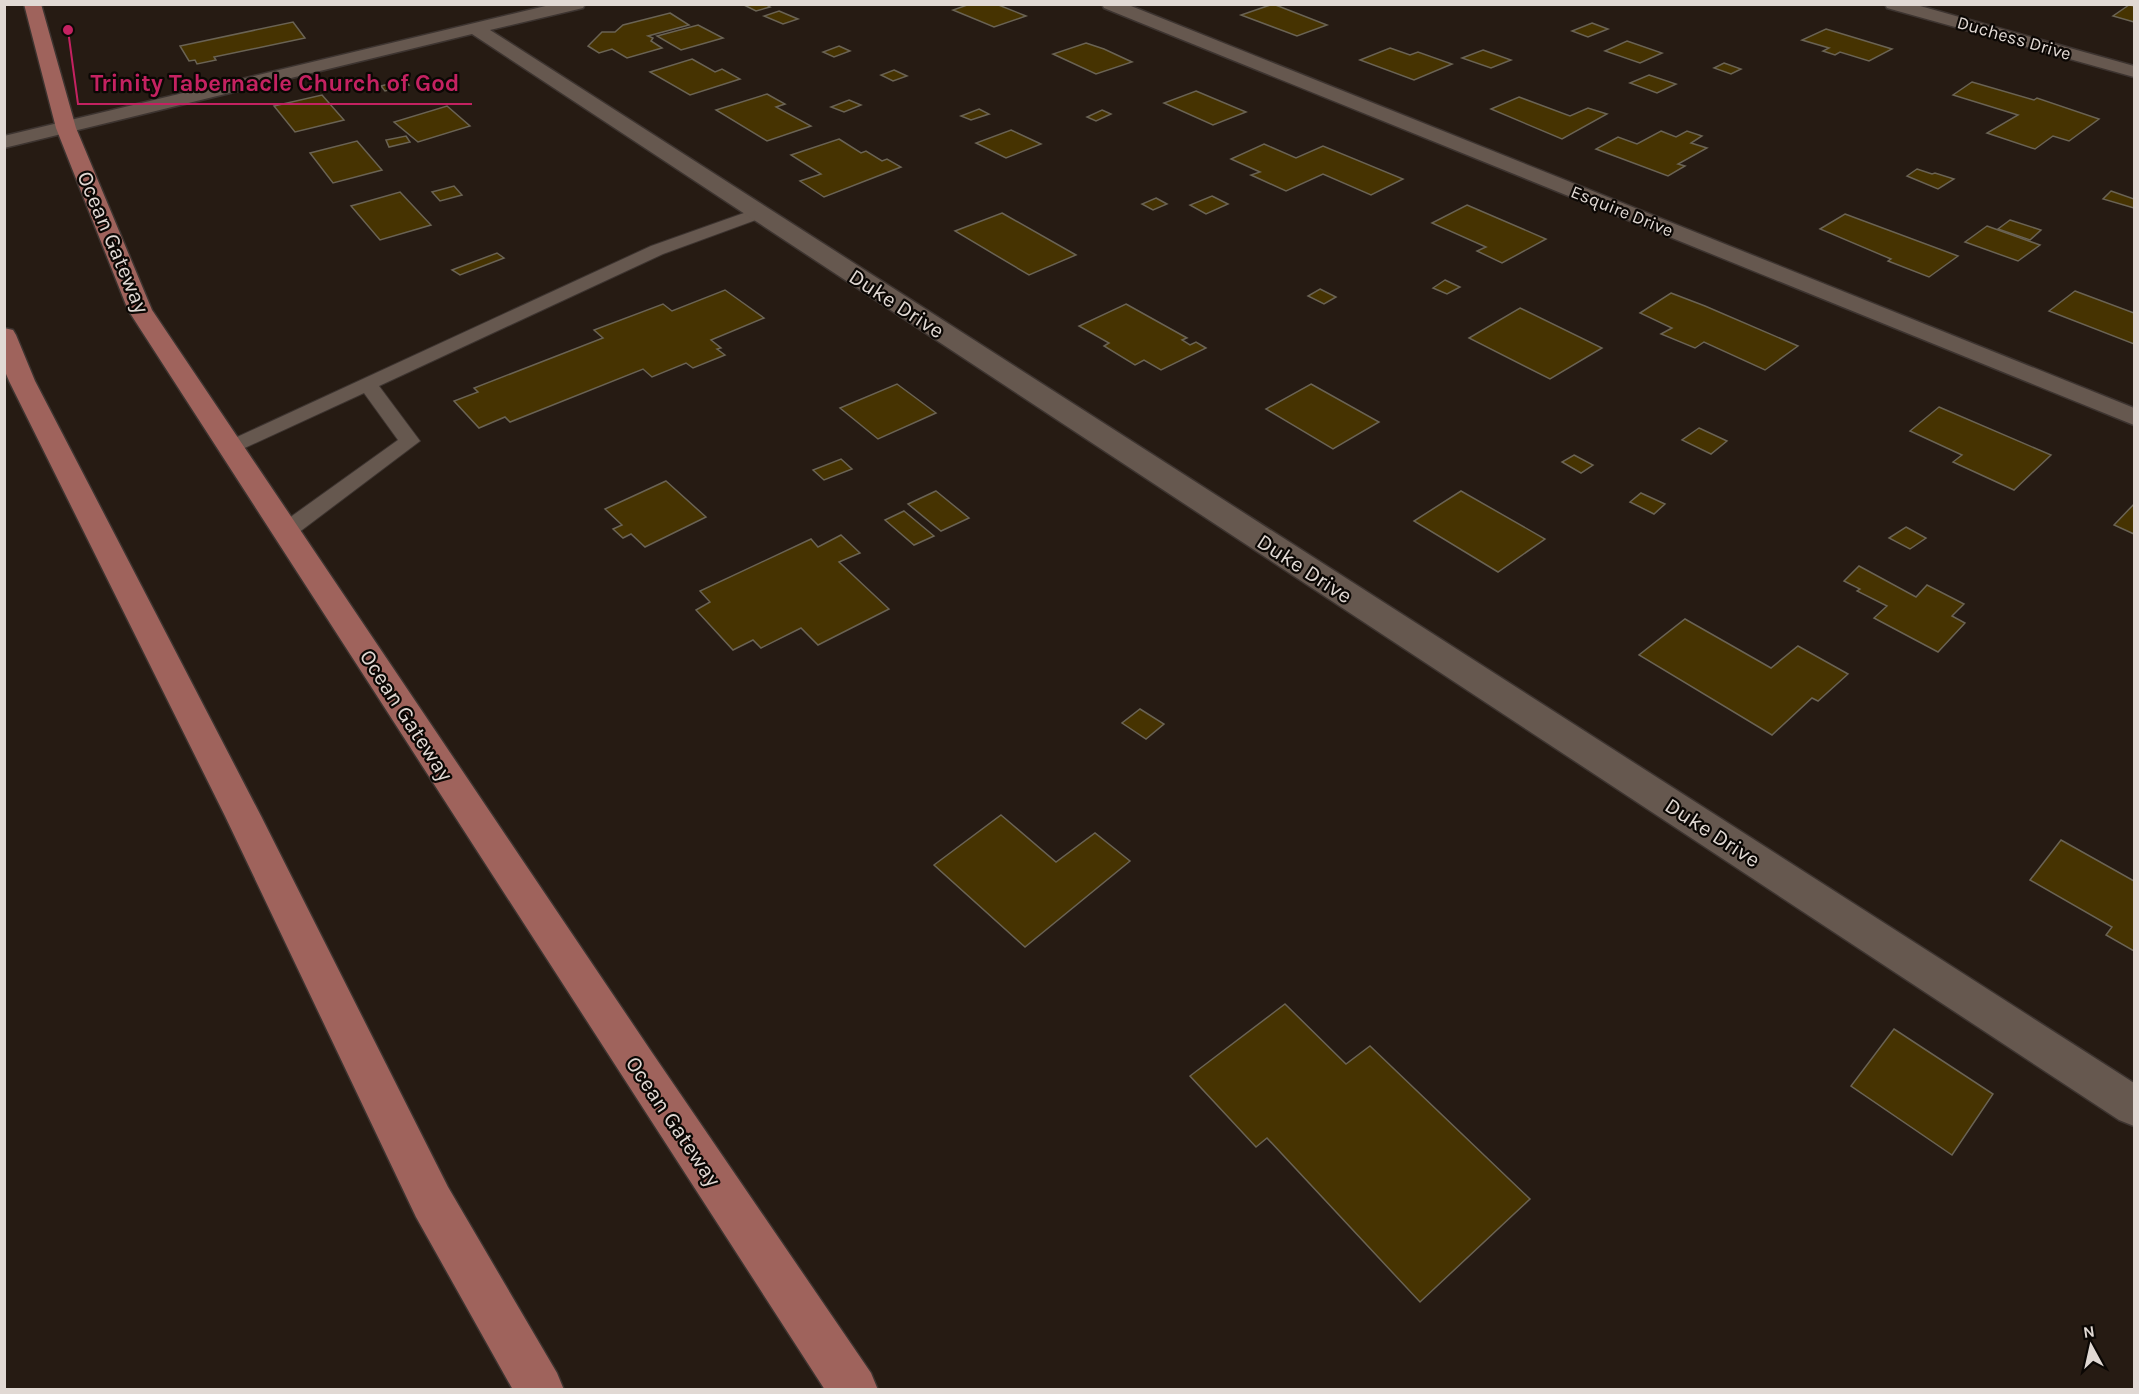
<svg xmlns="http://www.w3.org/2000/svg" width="2139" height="1394" font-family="Karla,sans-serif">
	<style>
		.building { fill: #463301; stroke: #6a6354; stroke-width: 1.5 }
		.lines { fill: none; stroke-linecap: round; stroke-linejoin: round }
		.lane-casing { stroke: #3d3430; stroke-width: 2 }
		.street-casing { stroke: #3d3430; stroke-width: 3 }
		.primary-casing { stroke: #3d3430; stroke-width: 3 }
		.lane { fill: #66584f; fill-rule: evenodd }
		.street { fill: #66584f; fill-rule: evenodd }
		.primary { fill: #9f635c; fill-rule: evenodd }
		.labels { text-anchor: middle; stroke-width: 4.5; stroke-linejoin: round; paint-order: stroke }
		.far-street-label { font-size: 18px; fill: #e1d9d4; stroke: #0b0704 }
		.street-label { font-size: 22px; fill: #e1d9d4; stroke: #0b0704 }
		.leader { fill: none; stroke: #c42261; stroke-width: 2 }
		.callout-dot { fill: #c42261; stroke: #0b0704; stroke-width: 2 }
		.callout-label { font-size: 24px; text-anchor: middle; font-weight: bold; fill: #c42261; stroke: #0b0704; stroke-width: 4.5; stroke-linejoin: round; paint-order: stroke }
	</style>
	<rect width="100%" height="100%" fill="#261b13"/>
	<!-- building -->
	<g class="building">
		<polygon points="742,4 765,4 770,7 756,11"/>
		<polygon points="970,4 996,4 1026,16 994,27 953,10"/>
		<polygon points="1273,4 1327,25 1297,36 1241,15"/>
		<polygon points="2129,5 2134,6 2134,22 2113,16"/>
		<polygon points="779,11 798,19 783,24 764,16"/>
		<polygon points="670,13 689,25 648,36 653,38 651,41 662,48 627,58 612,49 599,53 588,46 602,32 615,32 623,25"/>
		<polygon points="293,22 305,38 214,57 216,60 197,64 195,60 189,61 180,46"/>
		<polygon points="1592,23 1608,29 1588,37 1572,31"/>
		<polygon points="698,25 723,38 681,50 657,36"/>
		<polygon points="1826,29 1892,49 1869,61 1840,52 1835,55 1823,51 1829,48 1802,40"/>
		<polygon points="1627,41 1662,53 1640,63 1605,51"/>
		<polygon points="1086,43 1104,49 1132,62 1096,74 1053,54"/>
		<polygon points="839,46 850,51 834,57 823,52"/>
		<polygon points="1390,48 1410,55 1418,52 1452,64 1414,80 1360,60"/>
		<polygon points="1483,50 1511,60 1491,68 1462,58"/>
		<polygon points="692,59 715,72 722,69 740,79 690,95 650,72"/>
		<polygon points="1724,63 1741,69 1731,74 1714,68"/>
		<polygon points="894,70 907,76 893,81 881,75"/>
		<polygon points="1649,75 1676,84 1657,93 1630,83"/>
		<polygon points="404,80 409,85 385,91 381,86"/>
		<polygon points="1972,82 2034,100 2037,98 2099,119 2069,141 2053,136 2035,149 1987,133 2018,115 1953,95"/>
		<polygon points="1196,91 1246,112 1213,125 1164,103"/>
		<polygon points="767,94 785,104 776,107 811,126 767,141 716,110"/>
		<polygon points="322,95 344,120 295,132 274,106"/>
		<polygon points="1519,97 1570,116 1588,108 1607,114 1562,139 1491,109"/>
		<polygon points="849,100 861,105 844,112 831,107"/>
		<polygon points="447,106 470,126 418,142 394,122"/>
		<polygon points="979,109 989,114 971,120 961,116"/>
		<polygon points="1102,110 1111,114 1096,121 1087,117"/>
		<polygon points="1011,130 1041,144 1006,158 976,143"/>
		<polygon points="1661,131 1676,137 1687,131 1702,136 1691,143 1707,148 1678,164 1685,166 1668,176 1596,149 1618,137 1637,144"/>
		<polygon points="406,136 410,142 389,147 386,140"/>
		<polygon points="839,139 861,153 866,151 882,161 887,159 901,167 824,197 800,181 821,174 791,155"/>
		<polygon points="357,141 382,170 333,183 310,153"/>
		<polygon points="1264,144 1296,158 1323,146 1403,179 1371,195 1323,174 1286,191 1251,175 1260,172 1231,159"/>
		<polygon points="1917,169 1932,174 1935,173 1954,179 1938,189 1907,176"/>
		<polygon points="454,186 462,195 440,201 432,192"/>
		<polygon points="2111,191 2134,199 2134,208 2103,199"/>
		<polygon points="400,192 431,225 380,240 351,206"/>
		<polygon points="1212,196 1228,204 1206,214 1190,205"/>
		<polygon points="1156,198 1167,204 1153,210 1142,204"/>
		<polygon points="1467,205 1546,239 1502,263 1477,251 1486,247 1432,223"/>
		<polygon points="1002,213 1076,255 1029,275 955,231"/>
		<polygon points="1845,214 1958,256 1929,277 1888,261 1891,259 1820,229"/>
		<polygon points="2010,220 2041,230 2030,240 1998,229"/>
		<polygon points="1987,226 2040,245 2018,261 1965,242"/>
		<polygon points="497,253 504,258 460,275 452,270"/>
		<polygon points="1445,280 1460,287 1447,294 1433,288"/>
		<polygon points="1320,289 1336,297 1324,304 1308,296"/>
		<polygon points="725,290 764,318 711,340 721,348 717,349 725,355 693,368 686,363 652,377 643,369 510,422 505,417 479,428 454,401 478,392 474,388 603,338 594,330 663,304 672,311"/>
		<polygon points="2075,291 2134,313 2134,344 2049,311"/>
		<polygon points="1671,293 1705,306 1798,346 1765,370 1704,342 1695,348 1661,334 1672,328 1640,313"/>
		<polygon points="1126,304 1187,338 1182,340 1190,345 1196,342 1206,348 1161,370 1144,360 1135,365 1104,346 1109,343 1079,326"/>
		<polygon points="1520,308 1602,348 1550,379 1469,338"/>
		<polygon points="897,384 936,413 878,439 840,408"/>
		<polygon points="1311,384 1379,422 1333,449 1266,409"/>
		<polygon points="1939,407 2051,455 2014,490 1953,462 1962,455 1910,431"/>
		<polygon points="1699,428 1727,441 1711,454 1682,440"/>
		<polygon points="1574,455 1593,465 1581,473 1562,462"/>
		<polygon points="841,459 852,469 824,480 813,470"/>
		<polygon points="666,481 706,517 645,547 631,534 623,538 613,529 622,525 605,509"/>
		<polygon points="936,491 969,518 941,531 908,504"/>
		<polygon points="1461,491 1545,539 1498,572 1414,521"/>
		<polygon points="1641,493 1665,504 1654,514 1630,502"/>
		<polygon points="2134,504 2134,534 2114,525"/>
		<polygon points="904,511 934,536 914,545 885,520"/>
		<polygon points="1906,527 1926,538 1910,549 1889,538"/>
		<polygon points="841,535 860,553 839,562 889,609 818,645 801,628 761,648 753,640 733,650 696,610 710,602 700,591 811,539 818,547"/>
		<polygon points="1859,566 1916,597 1927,585 1964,604 1952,616 1965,623 1938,652 1874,618 1887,606 1857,591 1860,589 1844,581"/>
		<polygon points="1685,619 1771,668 1798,646 1848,674 1818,701 1812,698 1772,735 1639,655"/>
		<polygon points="1140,709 1164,724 1146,739 1122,723"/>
		<polygon points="1001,815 1056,862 1095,833 1130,861 1025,947 934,865"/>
		<polygon points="2061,840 2134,881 2134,951 2106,935 2112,927 2030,880"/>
		<polygon points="1285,1004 1346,1064 1370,1046 1530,1199 1420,1302 1267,1138 1256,1147 1190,1076"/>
		<polygon points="1894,1029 1993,1094 1952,1155 1851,1086"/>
	</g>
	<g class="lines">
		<!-- lane casing -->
		<g class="lane-casing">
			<polygon id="lane" points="758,208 766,213 764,217 663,254 379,386 420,441 294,536 286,538 278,536 275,531 278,526 398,440 364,393 238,451 231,453 224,451 221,447 224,443 651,246"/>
		</g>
		<!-- street casing -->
		<g class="street-casing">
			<g id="street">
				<polygon points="554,4 585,4 583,8 490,30 2134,1083 2134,1126 2119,1120 472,34 4,148 4,136"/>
				<polygon points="1102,4 1126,4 2134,408 2134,425 1104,8"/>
				<polygon points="1885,4 1913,4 2134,66 2134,77 1887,8"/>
			</g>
		</g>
		<!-- primary casing -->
		<g class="primary-casing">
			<g id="primary">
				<polygon points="24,4 41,4 76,128 152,310 653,1054 871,1373 878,1390 825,1390 128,310 56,128"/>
				<polygon points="4,328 13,330 16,335 35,381 261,816 448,1187 557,1373 564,1390 513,1390 416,1217 225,816 9,381 4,369"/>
			</g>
		</g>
		<!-- lane -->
		<use href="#lane" class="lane"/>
		<!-- street -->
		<use href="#street" class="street"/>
		<!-- primary -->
		<use href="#primary" class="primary"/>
	</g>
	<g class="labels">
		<!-- far-street labels -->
		<g class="far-street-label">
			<text transform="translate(2014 38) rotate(16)" y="6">Duchess Drive</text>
			<text transform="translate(1622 211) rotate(22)" y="6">Esquire Drive</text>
		</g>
		<!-- street labels -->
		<g class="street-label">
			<text transform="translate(114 242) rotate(67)" y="8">Ocean Gateway</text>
			<text transform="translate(897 303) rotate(33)" y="8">Duke Drive</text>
			<text transform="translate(1305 568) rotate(33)" y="8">Duke Drive</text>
			<text transform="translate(407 715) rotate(57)" y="8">Ocean Gateway</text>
			<text transform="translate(1713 832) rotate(33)" y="8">Duke Drive</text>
			<text transform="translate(674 1121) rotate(56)" y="8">Ocean Gateway</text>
		</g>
	</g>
	<!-- callouts -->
	<path class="leader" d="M68 30L78 104H472"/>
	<circle class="callout-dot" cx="68" cy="30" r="6"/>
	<g class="callout-label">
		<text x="275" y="91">Trinity Tabernacle Church of God</text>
	</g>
	<!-- border -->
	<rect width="2139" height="1394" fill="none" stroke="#e1d9d4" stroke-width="12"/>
	<!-- north arrow -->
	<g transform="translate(2091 1346) rotate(352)" stroke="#0b0704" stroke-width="4.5" paint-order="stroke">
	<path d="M0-4.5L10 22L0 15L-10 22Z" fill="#e1d9d4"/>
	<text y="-9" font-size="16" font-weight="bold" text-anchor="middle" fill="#e1d9d4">N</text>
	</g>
</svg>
